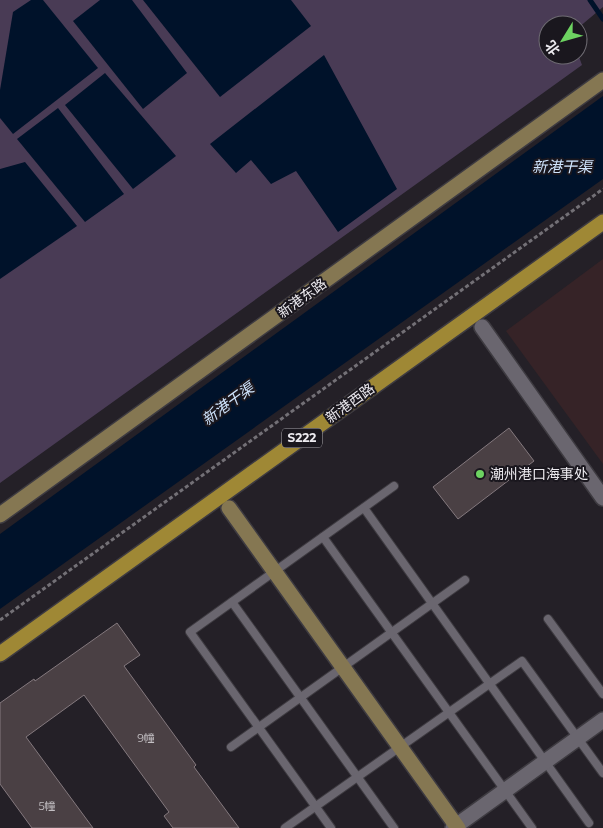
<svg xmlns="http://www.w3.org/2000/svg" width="603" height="828" font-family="Montserrat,'Noto Sans SC',sans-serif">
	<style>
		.industrial { fill: #362327 }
		.green { fill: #493b55 }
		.water { fill: #00122a }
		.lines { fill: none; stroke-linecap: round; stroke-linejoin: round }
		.stream { stroke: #00122a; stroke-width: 5 }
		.building { fill: #4a4044; stroke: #84797e }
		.lane-casing { stroke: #3e3b41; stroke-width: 10 }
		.street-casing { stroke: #3e3b41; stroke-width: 18 }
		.secondary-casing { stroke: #3e3b41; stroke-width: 18 }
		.primary-casing { stroke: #3e3b41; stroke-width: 18 }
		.path { stroke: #737076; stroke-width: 3; stroke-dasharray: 4 2.5; stroke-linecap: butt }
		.lane { stroke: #6a666f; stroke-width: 8 }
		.street { stroke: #6a666f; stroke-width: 15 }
		.secondary { stroke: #857752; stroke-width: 15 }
		.primary { stroke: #9f8835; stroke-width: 15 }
		.poi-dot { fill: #6dd361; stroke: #1a171e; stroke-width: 2 }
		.labels { text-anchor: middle; stroke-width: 4; stroke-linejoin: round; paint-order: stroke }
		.number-label { font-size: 11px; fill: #c4c0c4 }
		.shield { fill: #1a171e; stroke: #adabb0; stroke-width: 1 }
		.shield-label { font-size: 12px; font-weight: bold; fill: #eceaef }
		.street-label { font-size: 14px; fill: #eceaef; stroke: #1a171e }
		.poi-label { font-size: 14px; fill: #eceaef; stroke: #1a171e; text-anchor: start }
		.water-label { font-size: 15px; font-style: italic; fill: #cfe4fd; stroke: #1a171e }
	</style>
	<rect width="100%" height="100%" fill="#242027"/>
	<!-- industrial -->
	<polygon class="industrial" points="603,259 603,464 506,331"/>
	<!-- green -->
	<polygon class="green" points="0,0 603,0 603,7 578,28 578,25 548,25 548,55 578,54 582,65 0,483"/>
	<!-- water -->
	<g class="water">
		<polygon points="31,0 43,0 98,68 13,134 0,118 0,90 13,12"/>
		<polygon points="100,0 132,0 187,73 143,109 73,21"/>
		<polygon points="143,0 291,0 311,26 220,97"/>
		<polygon points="324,55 397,189 338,232 296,171 271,184 251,160 236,173 210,144"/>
		<polygon points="105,73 176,156 133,189 65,105"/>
		<polygon points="603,96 603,179 0,609 0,534"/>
		<polygon points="58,108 124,194 85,222 17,139"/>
		<polygon points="25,162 77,226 0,279 0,169"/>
	</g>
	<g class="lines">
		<!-- stream -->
		<polyline class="stream" points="590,0 603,19"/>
	</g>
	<!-- building -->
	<g class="building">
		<polygon points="509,428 534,461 458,519 433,487"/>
		<polygon points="117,623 140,655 124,666 196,765 194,767 239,828 173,828 164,816 169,812 84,695 26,737 93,828 32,828 0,784 0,703 34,679 35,681"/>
	</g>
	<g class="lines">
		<!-- lane casing -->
		<g class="lane-casing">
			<g id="lane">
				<polyline points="364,508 589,823"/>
				<polyline points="323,537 532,828"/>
				<polyline points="232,602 394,828"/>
				<polyline points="548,619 603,694"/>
				<polyline points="231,747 465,580"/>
				<polyline points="285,828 522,661 603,773"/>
				<polyline points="331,828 190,632 394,486"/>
			</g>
		</g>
		<!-- street casing -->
		<g class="street-casing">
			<g id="street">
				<polyline points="482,327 603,498"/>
				<polyline points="453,828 603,720"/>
			</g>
		</g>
		<!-- secondary casing -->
		<g class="secondary-casing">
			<g id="secondary">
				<polyline points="229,508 458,828"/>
				<polyline points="0,515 603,80"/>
			</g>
		</g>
		<!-- primary casing -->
		<g class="primary-casing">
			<polyline id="primary" points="0,654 603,222"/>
		</g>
		<!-- path -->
		<polyline class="path" points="0,620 603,189"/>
		<!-- lane -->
		<use href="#lane" class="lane"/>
		<!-- street -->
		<use href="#street" class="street"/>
		<!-- secondary -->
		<use href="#secondary" class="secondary"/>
		<!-- primary -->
		<use href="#primary" class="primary"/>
	</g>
	<!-- markers -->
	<circle class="poi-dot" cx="480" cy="474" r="5"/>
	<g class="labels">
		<!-- number labels -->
		<g class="number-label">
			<text x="146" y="742">9幢</text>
			<text x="47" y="810">5幢</text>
		</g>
		<!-- shield labels -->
		<rect class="shield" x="282" y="428.5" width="40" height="19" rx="4"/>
		<g class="shield-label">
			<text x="302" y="442">S222</text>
		</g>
		<!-- street labels -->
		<g class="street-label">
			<text transform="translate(302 298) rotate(-36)" y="5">新港东路</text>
			<text transform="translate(350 403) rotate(-36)" y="5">新港西路</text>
		</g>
		<!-- poi labels -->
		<g class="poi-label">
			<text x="490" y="479">潮州港口海事处</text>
		</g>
		<!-- water labels -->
		<g class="water-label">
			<text x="562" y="172">新港干渠</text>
			<text transform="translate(228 404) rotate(-36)" y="5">新港干渠</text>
		</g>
	</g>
	<!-- north arrow -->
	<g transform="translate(563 40) rotate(233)"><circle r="24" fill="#1a171e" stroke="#6e6b72"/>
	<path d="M0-4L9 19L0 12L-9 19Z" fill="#6dd361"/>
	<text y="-8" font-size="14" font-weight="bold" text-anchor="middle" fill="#eceaef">北</text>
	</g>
</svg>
